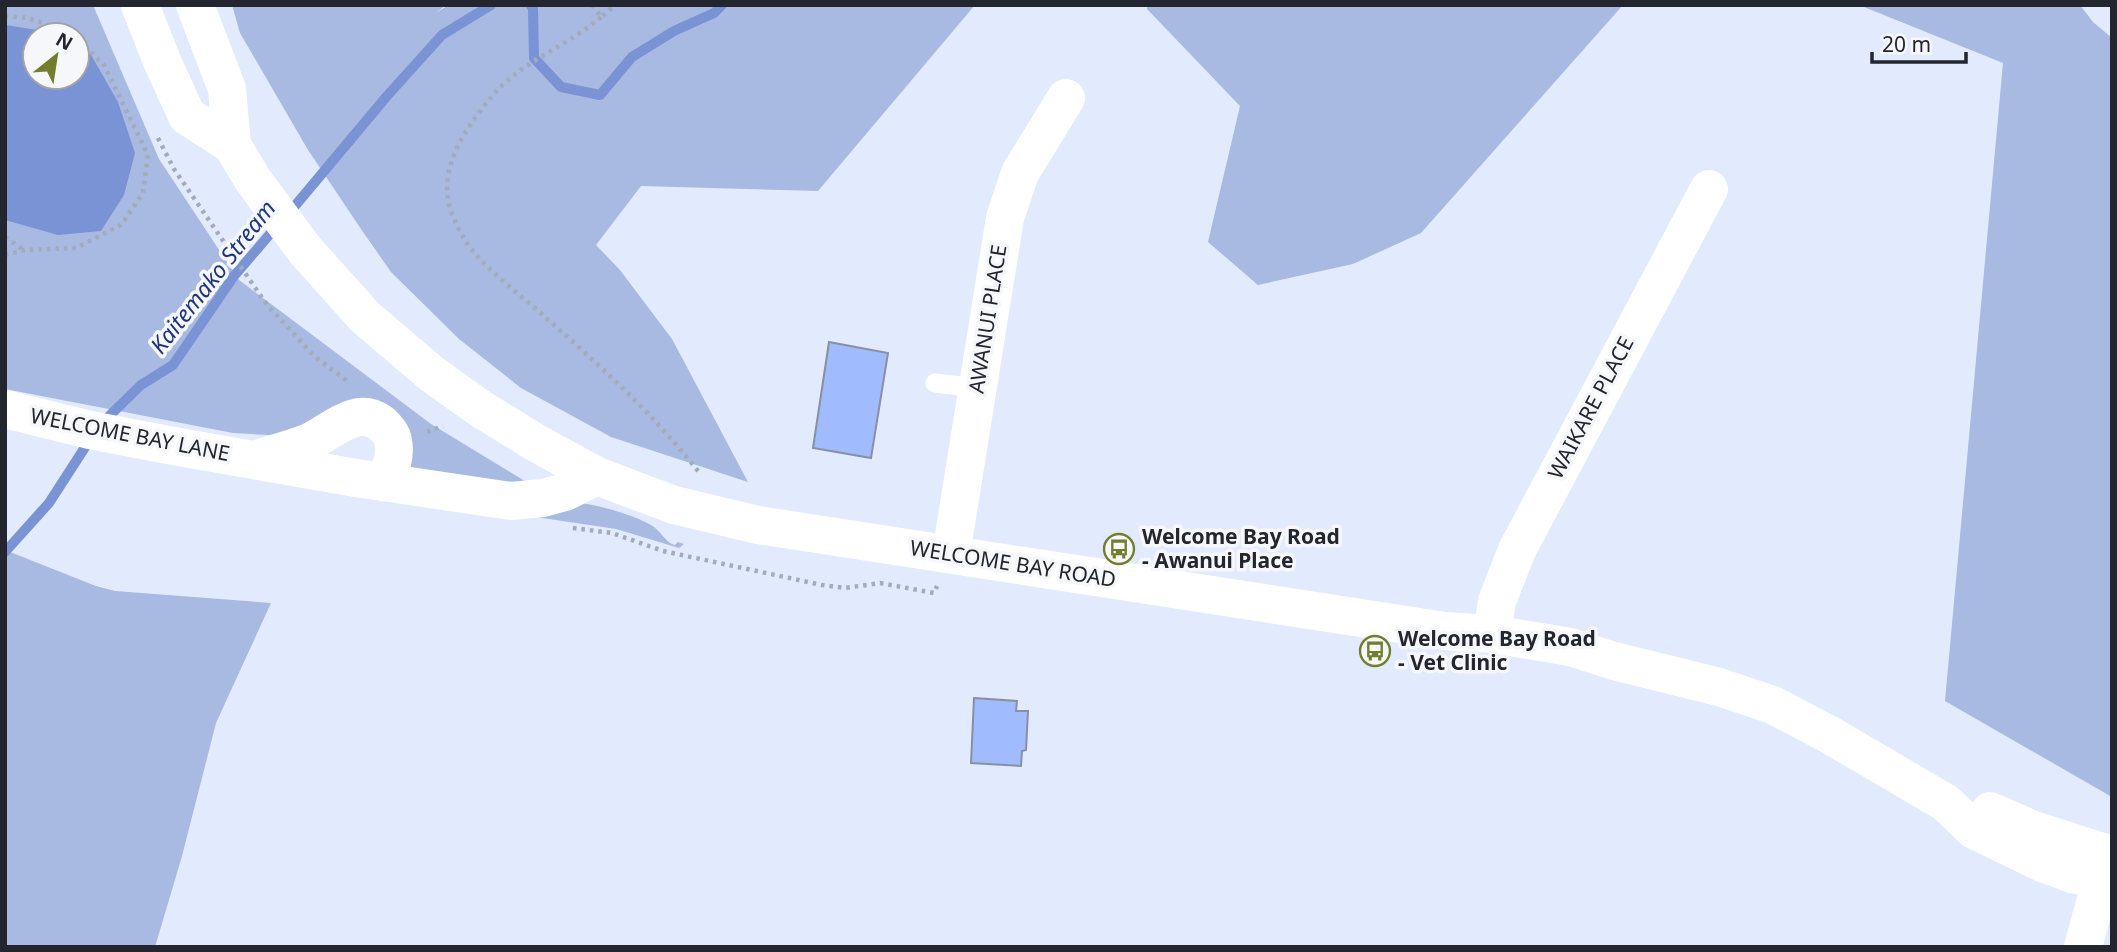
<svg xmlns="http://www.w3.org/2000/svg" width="2117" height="952" font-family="'Noto Sans',sans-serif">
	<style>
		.green { fill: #a8b9e2; fill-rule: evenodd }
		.water { fill: #7a93d4 }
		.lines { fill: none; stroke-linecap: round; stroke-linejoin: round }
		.stream { stroke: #7a93d4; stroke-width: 10 }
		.building { fill: #a0bbfe; stroke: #8890a1; stroke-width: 2 }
		.path { stroke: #a3aab9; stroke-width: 4.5; stroke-dasharray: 3.5 5; stroke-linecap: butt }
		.lane { stroke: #fff; stroke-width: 19 }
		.street { stroke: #fff; stroke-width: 38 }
		.secondary { stroke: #fff; stroke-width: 38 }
		.labels { text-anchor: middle; stroke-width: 7; stroke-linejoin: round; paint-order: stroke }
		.street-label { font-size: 21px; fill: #23262e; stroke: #f6f7fb }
		.poi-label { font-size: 21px; font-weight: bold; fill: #23262e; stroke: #f6f7fb; text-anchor: start }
		.water-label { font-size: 23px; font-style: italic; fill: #1f3581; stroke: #f6f7fb }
	</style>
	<rect width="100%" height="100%" fill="#e2eafd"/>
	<!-- green -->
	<g class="green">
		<path d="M5,5H93L159,159L239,280L431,424L533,486L403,468L389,417L288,436L233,433L5,389ZM35,35H77V77H35Z"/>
		<polygon points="232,5 446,5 437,12 449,5 975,5 818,191 641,186 596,245 620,270 672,339 748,482 611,437 521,388 459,339 391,272 363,232 308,150 240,33"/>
		<polygon points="1147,5 1623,5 1421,233 1353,264 1258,285 1208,242 1240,106 1147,9"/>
		<polygon points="1859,5 2080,5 2093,22 2112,38 2112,797 1945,701 2003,63"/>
		<path d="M580,503C599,505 638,516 654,527C662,533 666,543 675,545L678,542L684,544L679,548L616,529L536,517Z"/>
		<polygon points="5,550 96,586 115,591 271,603 216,723 182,856 155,947 5,947"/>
	</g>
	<!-- water -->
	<polygon class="water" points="6,25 49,32 55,35 35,35 35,77 77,77 77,46 90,53 118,102 135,153 124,195 101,231 58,235 5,220"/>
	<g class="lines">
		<!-- stream -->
		<g class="stream">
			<polyline points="531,5 533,9 534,58 561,87 600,95 632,57 674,31 714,13 722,5"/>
			<polyline points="289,213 387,96 442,35 491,5"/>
			<polyline points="102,423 141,385 173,365 234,276 276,227"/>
			<polyline points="5,552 49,503 91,438"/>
		</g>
	</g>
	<!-- building -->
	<g class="building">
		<polygon points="829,342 888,353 871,458 813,448"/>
		<polygon points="974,698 1017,701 1016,711 1028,711 1026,750 1022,751 1021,766 971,763"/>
	</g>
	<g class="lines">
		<!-- path -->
		<g class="path">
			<polyline points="592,5 601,17 615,5"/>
			<polyline points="5,16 27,18 69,31 73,35"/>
			<path d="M601,17C568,46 522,61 493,95C471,121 448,153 447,188C447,205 455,224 464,238C482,268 519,293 544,316C599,365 656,416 701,475"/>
			<polyline points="158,138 174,169 267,305 315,357 350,383"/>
			<polyline points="5,237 24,250"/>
			<polyline points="5,255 25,250 76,248 121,225 143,193 148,155 104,65 77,39"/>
			<polyline points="427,432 443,426"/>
			<polyline points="573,528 612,533 663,551 822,585 845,588 880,583 934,593 937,586"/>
		</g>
		<!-- lane -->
		<polyline class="lane" points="935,383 977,388"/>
		<!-- street -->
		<g class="street">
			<polyline points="5,409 90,430 168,445 356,478 511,501 543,498 565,492 597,476"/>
			<path d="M260,458C275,453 291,449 307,443C330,434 355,404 381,423C386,428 392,434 393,441C396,455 391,471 383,482"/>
			<polyline points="951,554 1005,218 1020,173 1066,98"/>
			<polyline points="1492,634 1497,601 1517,550 1709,189"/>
		</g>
		<!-- secondary -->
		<g class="secondary">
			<polyline points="140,5 162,61 187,116 232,145"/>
			<polyline points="195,5 227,89 232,145 253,180 305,250 365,317 432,374 478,407 536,443 597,476 674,505 758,525 1445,631 1492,634 1570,647 1614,661 1719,687 1773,705 1830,735 1946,803 1974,830 2042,863 2072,874 2112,882"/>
			<polyline points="1990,811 2031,829 2112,855"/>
			<polyline points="2083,947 2101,881 2112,872"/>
		</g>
	</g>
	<!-- icons -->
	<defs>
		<g id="bus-ring" transform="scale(1.575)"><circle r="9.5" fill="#f6f7fb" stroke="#727e2b" stroke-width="1.5"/><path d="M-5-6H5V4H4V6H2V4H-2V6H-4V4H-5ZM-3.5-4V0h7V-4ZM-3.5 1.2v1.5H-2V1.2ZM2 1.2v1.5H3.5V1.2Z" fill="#727e2b"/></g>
	</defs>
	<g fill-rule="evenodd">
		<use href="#bus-ring" x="1119" y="549"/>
		<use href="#bus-ring" x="1375" y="651"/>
	</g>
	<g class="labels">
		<!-- street labels -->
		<g class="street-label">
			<text transform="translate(988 319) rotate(-81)" y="7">AWANUI PLACE</text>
			<text transform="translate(1591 408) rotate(-62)" y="7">WAIKARE PLACE</text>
			<text transform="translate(130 435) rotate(11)" y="7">WELCOME BAY LANE</text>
			<text transform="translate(1013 564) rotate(9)" y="7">WELCOME BAY ROAD</text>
		</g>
		<!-- poi labels -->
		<g class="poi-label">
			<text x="1142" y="544">Welcome Bay Road<tspan x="1142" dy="24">- Awanui Place</tspan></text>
			<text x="1398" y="646">Welcome Bay Road<tspan x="1398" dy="24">- Vet Clinic</tspan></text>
		</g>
		<!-- water labels -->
		<g class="water-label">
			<text transform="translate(213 277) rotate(-52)" y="8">Kaitemako Stream</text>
		</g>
	</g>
	<!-- border -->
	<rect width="2117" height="952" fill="none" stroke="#23262e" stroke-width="14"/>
	<!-- north arrow -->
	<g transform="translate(56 56) rotate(30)"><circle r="33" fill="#f6f7fb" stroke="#a2a3a9" stroke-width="2"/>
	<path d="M0-5L12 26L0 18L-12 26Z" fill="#727e2b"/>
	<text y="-10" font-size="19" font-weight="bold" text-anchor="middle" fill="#23262e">N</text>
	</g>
	<!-- scale -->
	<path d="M1872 52v10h94v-10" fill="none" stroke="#23262e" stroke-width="3.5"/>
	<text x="1882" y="52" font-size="21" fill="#23262e" stroke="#f6f7fb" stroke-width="5" paint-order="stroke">20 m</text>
</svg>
